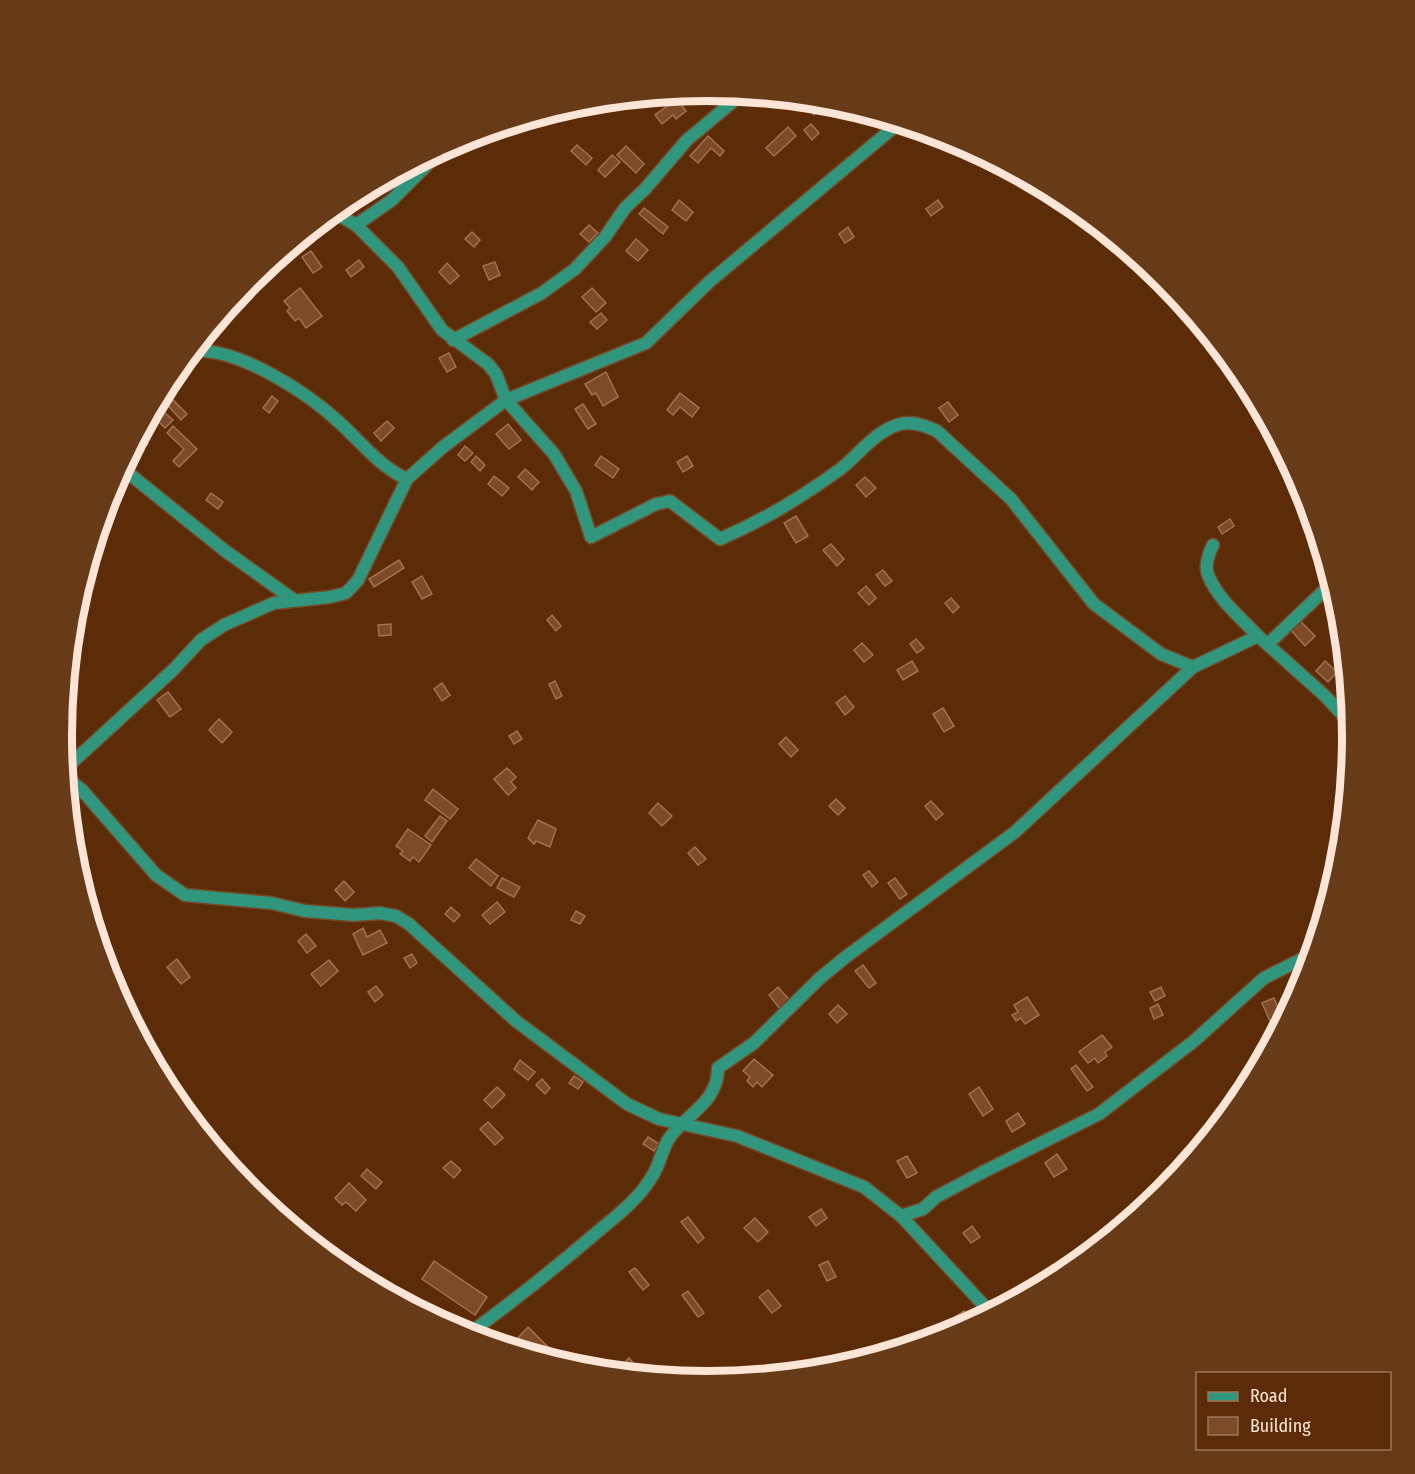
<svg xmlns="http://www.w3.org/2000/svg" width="1415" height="1474" font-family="'Fira Sans Condensed',sans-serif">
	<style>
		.building { fill: #7d4b2a; stroke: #a5704e; stroke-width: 1.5 }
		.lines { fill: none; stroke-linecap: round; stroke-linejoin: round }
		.street-casing { stroke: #754928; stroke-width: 15 }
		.street { stroke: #30967d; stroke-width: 12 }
		.rim { fill: none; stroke: #fce4d6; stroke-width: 8 }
	</style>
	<rect width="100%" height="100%" fill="#5b2c07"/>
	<!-- building -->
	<g class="building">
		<polygon points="677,99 686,111 676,119 673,115 662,124 655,115"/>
		<polygon points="811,101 820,109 814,115 806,105"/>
		<polygon points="811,124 819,133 812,140 804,130"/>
		<polygon points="788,127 796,136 774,156 766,148"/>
		<polygon points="708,136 724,151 720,156 711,148 698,163 690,156"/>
		<polygon points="577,145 592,158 586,165 571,151"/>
		<polygon points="626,146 644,164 636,173 617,155"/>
		<polygon points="612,155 620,162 605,177 598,170"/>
		<polygon points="679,200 693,212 686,221 672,210"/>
		<polygon points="938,200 943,207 931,216 926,209"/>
		<polygon points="644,208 668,227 663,234 639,214"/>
		<polygon points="589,225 598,233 589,242 580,234"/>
		<polygon points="848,227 854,237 845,243 839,234"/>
		<polygon points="472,232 480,240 474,247 465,239"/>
		<polygon points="636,239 648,250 638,261 626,251"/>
		<polygon points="311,251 322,267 313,273 302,257"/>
		<polygon points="359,260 364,267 351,277 346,270"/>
		<polygon points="495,262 500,275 489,280 483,266"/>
		<polygon points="447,263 459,276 450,284 439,272"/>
		<polygon points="300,288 322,316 306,328 299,318 295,321 287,311 290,308 284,301"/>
		<polygon points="592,288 606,303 596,312 582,297"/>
		<polygon points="230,306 237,313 228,323 221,316"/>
		<polygon points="601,313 607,320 597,329 590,322"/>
		<polygon points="449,353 456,367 447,372 439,358"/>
		<polygon points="606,372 618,397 603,406 596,393 592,395 585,384"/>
		<polygon points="680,393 699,408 692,417 680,407 673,415 667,410"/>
		<polygon points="168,395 187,414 181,420 163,400"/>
		<polygon points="272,396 278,401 269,413 263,408"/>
		<polygon points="948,402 958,415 949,422 939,408"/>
		<polygon points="583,404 596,424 588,429 575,409"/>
		<polygon points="164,412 173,420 165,428 157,420"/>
		<polygon points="387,421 394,428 381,441 374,433"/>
		<polygon points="508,424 521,440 509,449 496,434"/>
		<polygon points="173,426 197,449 179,467 173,461 184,449 167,433"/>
		<polygon points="141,437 148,444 129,462 127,459"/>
		<polygon points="465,446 473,453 465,461 458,455"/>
		<polygon points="476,456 485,465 480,471 471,462"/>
		<polygon points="601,456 619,469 613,478 595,465"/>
		<polygon points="687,456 693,466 683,472 677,462"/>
		<polygon points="525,469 539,482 532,490 518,477"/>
		<polygon points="494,476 509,488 502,496 488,484"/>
		<polygon points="865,477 876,488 866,497 856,485"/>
		<polygon points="211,493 223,502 218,509 206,500"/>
		<polygon points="796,516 808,536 796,543 784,523"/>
		<polygon points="1230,519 1234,526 1222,534 1218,527"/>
		<polygon points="831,544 844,559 837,566 823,550"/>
		<polygon points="399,560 404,568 374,587 369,579"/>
		<polygon points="883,570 892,581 885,586 876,575"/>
		<polygon points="422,576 432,594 422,599 412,582"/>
		<polygon points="866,586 876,598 869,605 858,593"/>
		<polygon points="951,598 959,607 953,613 945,603"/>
		<polygon points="552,615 561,626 556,631 547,620"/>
		<polygon points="1299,620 1315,636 1305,646 1290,629"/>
		<polygon points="391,624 391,635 379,636 378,625"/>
		<polygon points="916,639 924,648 917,653 910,644"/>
		<polygon points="862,643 873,655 864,662 854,650"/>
		<polygon points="912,661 918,671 903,680 897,670"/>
		<polygon points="1325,661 1337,672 1328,682 1316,671"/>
		<polygon points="555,681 562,696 556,699 549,684"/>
		<polygon points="442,683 450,695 442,701 434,689"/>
		<polygon points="168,692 181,709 170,717 157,700"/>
		<polygon points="845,696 854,707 845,715 836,703"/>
		<polygon points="943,708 954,726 944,732 933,714"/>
		<polygon points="219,719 232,732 222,743 209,730"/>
		<polygon points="517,731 522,739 514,744 509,736"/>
		<polygon points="786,737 798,750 791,757 779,744"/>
		<polygon points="507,768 516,777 511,782 516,788 508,795 494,779"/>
		<polygon points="433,789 458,809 450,819 425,800"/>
		<polygon points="836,799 845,808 838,815 829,806"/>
		<polygon points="931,801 943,814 936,820 925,806"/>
		<polygon points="658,803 672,816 662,826 649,813"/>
		<polygon points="440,816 447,821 432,842 425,836"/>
		<polygon points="538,820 556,829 550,847 536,841 534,844 528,838"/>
		<polygon points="408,829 431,845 419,862 413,857 410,861 400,854 403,851 396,846"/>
		<polygon points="695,847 706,859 698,865 688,853"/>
		<polygon points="476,859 498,876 491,886 469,868"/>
		<polygon points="869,871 878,882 872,887 863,875"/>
		<polygon points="502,878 520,887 514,897 497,888"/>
		<polygon points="895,878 907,894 900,899 888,883"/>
		<polygon points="344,881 354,892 345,901 335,890"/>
		<polygon points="497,902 505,912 490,924 482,915"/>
		<polygon points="451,907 460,915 454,922 445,914"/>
		<polygon points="576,911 585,916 580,924 571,920"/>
		<polygon points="363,928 367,937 380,930 387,943 363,955 353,934"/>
		<polygon points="306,934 316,946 307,953 298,941"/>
		<polygon points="412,954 417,963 410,968 404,958"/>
		<polygon points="177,959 190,977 181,984 167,967"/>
		<polygon points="329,960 338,971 321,986 311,974"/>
		<polygon points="863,965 876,983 869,988 855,971"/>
		<polygon points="376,986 383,995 375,1002 368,992"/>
		<polygon points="778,987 791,1002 781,1010 769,995"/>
		<polygon points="1161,987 1165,996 1155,1001 1150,992"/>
		<polygon points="1027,997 1039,1015 1025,1024 1021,1018 1016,1021 1012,1015 1018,1012 1014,1005"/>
		<polygon points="1274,998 1282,1016 1270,1021 1262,1003"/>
		<polygon points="1158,1004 1163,1015 1154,1019 1150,1008"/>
		<polygon points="838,1005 847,1014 837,1023 829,1014"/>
		<polygon points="1102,1035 1112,1047 1105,1052 1107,1056 1098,1063 1095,1058 1088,1063 1079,1052"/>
		<polygon points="754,1059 773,1075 762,1087 757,1082 753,1087 747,1081 750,1077 743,1071"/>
		<polygon points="520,1060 535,1072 528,1080 514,1069"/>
		<polygon points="1076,1065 1093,1087 1087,1091 1071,1069"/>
		<polygon points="574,1076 583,1082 578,1089 569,1083"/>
		<polygon points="542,1079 550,1088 545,1094 536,1085"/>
		<polygon points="497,1087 505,1095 492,1108 484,1100"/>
		<polygon points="979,1087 993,1109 983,1116 969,1094"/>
		<polygon points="1018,1113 1025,1124 1012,1132 1006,1121"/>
		<polygon points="488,1122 503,1138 495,1145 480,1129"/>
		<polygon points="648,1137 659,1144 654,1151 643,1144"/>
		<polygon points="1057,1154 1067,1169 1054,1177 1045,1163"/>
		<polygon points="907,1156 917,1173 907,1178 897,1161"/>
		<polygon points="451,1161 461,1170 454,1178 443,1168"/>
		<polygon points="367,1169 382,1182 376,1189 361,1176"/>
		<polygon points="349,1183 366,1200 356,1211 346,1202 342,1205 335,1198"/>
		<polygon points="821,1209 827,1218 816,1226 809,1217"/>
		<polygon points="688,1217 704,1238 698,1243 681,1222"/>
		<polygon points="755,1218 768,1232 758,1242 744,1228"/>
		<polygon points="972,1226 980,1237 971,1243 963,1233"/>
		<polygon points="434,1261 487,1297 475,1315 422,1279"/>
		<polygon points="828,1261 836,1277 827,1281 819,1265"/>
		<polygon points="635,1268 649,1285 643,1290 629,1272"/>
		<polygon points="372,1272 389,1285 383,1292 363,1282"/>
		<polygon points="768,1290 781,1306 772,1313 759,1297"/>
		<polygon points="688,1291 704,1313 698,1317 682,1295"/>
		<polygon points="964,1311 971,1321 956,1331 949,1321"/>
		<polygon points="946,1325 953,1334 940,1338 935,1333"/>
		<polygon points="528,1327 551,1350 542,1359 518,1351 523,1345 517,1339"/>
		<polygon points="629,1358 634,1364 624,1375 614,1374"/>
	</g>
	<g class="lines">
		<!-- street casing -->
		<g class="street-casing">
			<g id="street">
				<path d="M334,212L356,225L398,267L442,330L488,364L496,374L506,400L554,454L576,491L591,537L656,504L670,501L720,539C762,521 802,497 839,470C858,456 873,433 897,425C910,420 924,425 937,431L1011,499L1094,604L1161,654L1193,667L1258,636L1324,695L1352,725"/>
				<polyline points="356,225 392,200 443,149"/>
				<polyline points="453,340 542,293 575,269 605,237 625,208 645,189 687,140 742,94"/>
				<path d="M192,351C238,347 308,393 340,423C362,443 380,467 407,479"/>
				<polyline points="122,468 224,550 294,600"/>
				<path d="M1213,545C1208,555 1204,567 1209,577C1218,599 1242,619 1258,636"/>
				<polyline points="1269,643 1332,583"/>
				<polyline points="65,769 173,670 201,640 224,625 274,603 330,597 346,593 358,580 407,479 443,447 506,400 646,343 709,282 899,123"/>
				<polyline points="66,778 81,789 156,875 185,895 271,903 305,911 354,915 380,913 396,916 409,924 516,1021 627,1104 659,1119 737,1136 864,1187 901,1216 992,1314"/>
				<polyline points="901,1216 923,1209 936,1197 985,1171 1099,1114 1194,1041 1264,978 1314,953"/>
				<path d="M466,1336C511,1303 554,1269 596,1233C615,1217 638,1200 651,1178C660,1166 661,1150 670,1137C688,1113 718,1102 718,1068L754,1043L820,978L847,956L1015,832L1193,667"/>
			</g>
		</g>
		<!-- street -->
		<use href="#street" class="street"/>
	</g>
	<!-- crop -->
	<path d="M0 0H1415V1474H0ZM72 736a635 635 0 1 1 1270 0a635 635 0 1 1-1270 0Z" fill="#683b18" fill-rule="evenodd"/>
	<path class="rim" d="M72 736a635 635 0 1 1 1270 0a635 635 0 1 1-1270 0Z"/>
	<!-- legend -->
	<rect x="1196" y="1372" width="195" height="78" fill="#5b2c07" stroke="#9b765a" stroke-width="1.5"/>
	<rect x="1208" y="1392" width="30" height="9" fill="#30967d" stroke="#9b765a" stroke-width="1.5"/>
	<text x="1250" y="1402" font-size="18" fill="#fce4d6">Road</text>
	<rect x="1208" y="1417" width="30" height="18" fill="#7d4b2a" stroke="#9b765a" stroke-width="1.5"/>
	<text x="1250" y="1432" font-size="18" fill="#fce4d6">Building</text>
</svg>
